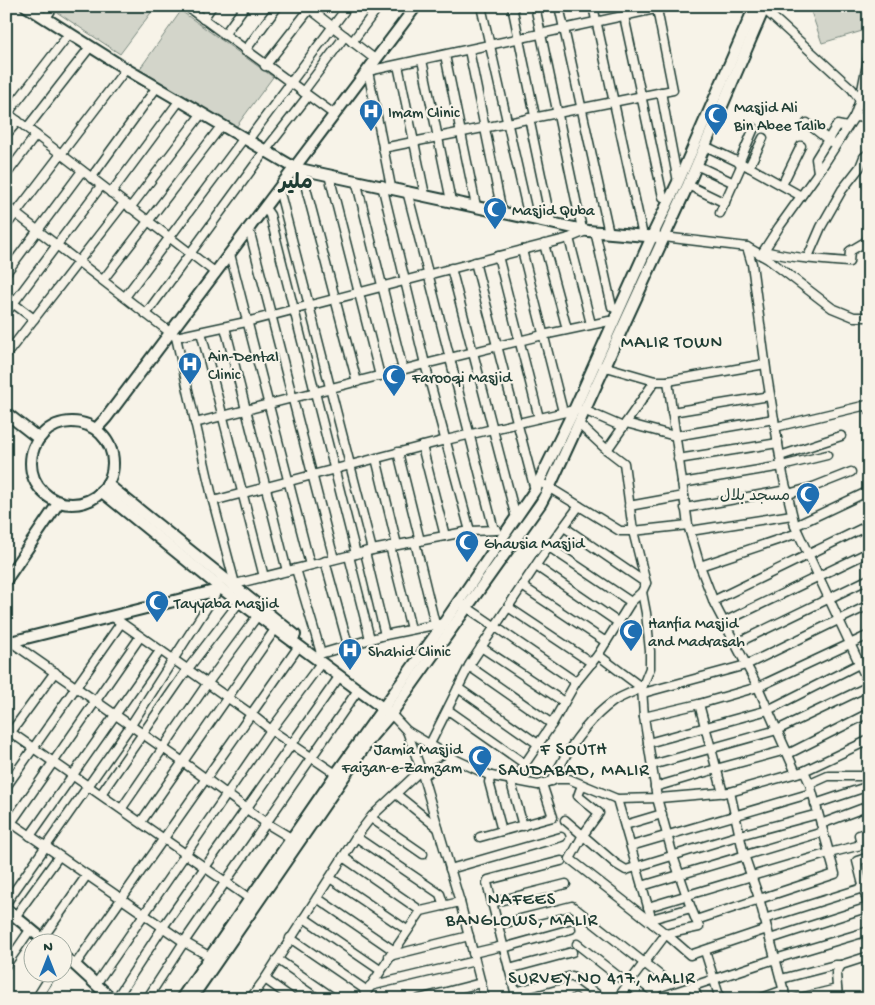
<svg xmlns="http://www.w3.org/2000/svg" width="875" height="1005" font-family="'Gochi Hand','Playpen Sans Arabic',sans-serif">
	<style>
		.green { fill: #d3d5ca; stroke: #79897f }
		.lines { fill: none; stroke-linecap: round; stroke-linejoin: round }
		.street-casing { stroke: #1f3d34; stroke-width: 11 }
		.secondary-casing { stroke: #1f3d34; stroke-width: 14 }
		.street { stroke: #f7f3e8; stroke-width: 8 }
		.secondary { stroke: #f7f3e8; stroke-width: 10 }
		.labels { text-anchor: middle; stroke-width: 4.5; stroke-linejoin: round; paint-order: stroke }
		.poi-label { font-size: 16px; fill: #1f3d34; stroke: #f7f3e8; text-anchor: start }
		.neighbourhood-label { font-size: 18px; letter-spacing: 1px; fill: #1f3d34; stroke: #f7f3e8 }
		.district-label { font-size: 21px; font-weight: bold; fill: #1f3d34; stroke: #f7f3e8 }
	</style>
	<rect width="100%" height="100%" fill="#f7f3e8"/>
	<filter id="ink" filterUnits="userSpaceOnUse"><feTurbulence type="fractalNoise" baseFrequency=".02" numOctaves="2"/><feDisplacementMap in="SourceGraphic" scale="10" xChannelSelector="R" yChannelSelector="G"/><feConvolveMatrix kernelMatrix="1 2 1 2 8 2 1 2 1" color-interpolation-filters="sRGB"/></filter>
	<g filter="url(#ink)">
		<!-- green -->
		<g class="green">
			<polygon points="58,6 156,6 120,54 55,11"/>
			<polygon points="809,6 869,6 869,29 822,43"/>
			<polygon points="181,11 273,77 236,127 139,70"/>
		</g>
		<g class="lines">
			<!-- street casing -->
			<g class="street-casing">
				<g id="street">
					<polyline points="186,6 335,115"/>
					<polyline points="306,6 376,60"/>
					<polyline points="481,6 529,218"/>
					<polyline points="512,6 535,116"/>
					<polyline points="535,6 582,229"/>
					<polyline points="559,6 609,233"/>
					<polyline points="593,6 643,236"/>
					<polyline points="764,9 852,89 860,100"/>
					<polyline points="624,16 663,197 669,200"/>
					<polyline points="45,19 54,6"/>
					<polyline points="203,19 212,6"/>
					<polyline points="224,35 245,6"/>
					<polyline points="352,42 379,6"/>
					<polyline points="469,50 502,212"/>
					<polyline points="245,51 278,6"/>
					<polyline points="445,55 476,206"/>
					<polyline points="422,60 451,201"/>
					<polyline points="398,65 425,195"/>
					<polyline points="265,66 312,6"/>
					<polyline points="303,92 345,36"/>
					<polyline points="661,92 678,182"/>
					<polyline points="6,112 216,273"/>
					<polyline points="8,113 69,34"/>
					<polyline points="854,117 869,118"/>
					<polyline points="529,118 551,223"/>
					<polyline points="807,123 831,142"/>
					<polyline points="27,128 90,47"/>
					<polyline points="6,135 18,121"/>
					<polyline points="248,140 348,6"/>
					<polyline points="705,146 749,167 801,196"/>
					<polyline points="383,148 673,90 657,9"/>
					<polyline points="739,163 754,128"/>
					<polyline points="696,165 734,183"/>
					<polyline points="749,167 763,138"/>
					<polyline points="301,169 357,382"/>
					<polyline points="818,172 816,159 837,125 847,127"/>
					<polyline points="6,175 36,135"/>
					<polyline points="329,175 380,376"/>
					<polyline points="91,178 157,87"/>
					<polyline points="356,180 403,370"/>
					<polyline points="382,185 425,364 470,531"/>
					<polyline points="688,185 725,203"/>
					<polyline points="782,185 801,146"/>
					<polyline points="391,187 368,71 669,6"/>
					<polyline points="279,189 372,550"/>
					<polyline points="407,191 494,530"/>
					<polyline points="111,193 180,100"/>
					<polyline points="6,206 176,337 246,322 569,238 586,231"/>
					<polyline points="130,208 202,113"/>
					<polyline points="265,208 270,215 356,554"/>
					<polyline points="720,213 742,164"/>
					<polyline points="6,226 126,69"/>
					<polyline points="249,229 334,559"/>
					<polyline points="595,231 612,307 618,310"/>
					<polyline points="664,237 747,247 768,259 832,308 854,317 869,317"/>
					<polyline points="569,238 591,324"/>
					<polyline points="544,244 567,329"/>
					<polyline points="747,247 752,264 767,376 783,475 795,526 869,684"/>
					<polyline points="522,250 563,412"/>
					<path d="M764,251C792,258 821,260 849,262L850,251L867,241L869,234"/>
					<polyline points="230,254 310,565"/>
					<polyline points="761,255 779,227 822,167 854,117 860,100 869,54"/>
					<polyline points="498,256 539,418"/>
					<polyline points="808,257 821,227 842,190 860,167 864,157 869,153"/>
					<polyline points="475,262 535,490"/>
					<polyline points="451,268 516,518"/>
					<polyline points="6,273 82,171"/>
					<polyline points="103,280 222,125"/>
					<polyline points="125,297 244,138"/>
					<polyline points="6,298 34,319"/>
					<polyline points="6,313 101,186"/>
					<polyline points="146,314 265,151 308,96"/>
					<polyline points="225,327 287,571"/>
					<polyline points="201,332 264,577"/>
					<polyline points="176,337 213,501 235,584 234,588"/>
					<polyline points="6,355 124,203"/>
					<polyline points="603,366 655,381 668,381 765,364"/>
					<polyline points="668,381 688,525 700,566 715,605 758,687 796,773"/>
					<polyline points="672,412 770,396"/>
					<polyline points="195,423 425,364 543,335 609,321 614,321"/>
					<polyline points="626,423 675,436 774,419"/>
					<polyline points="579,424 607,450 624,463 633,531 646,583 642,592 646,613 650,651 650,668 642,688 644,717 657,798 673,856 691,908 699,927 666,934 617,999"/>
					<polyline points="775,427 867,405 869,410"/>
					<polyline points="422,446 445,536"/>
					<polyline points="607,450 655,381"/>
					<polyline points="398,452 420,541"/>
					<polyline points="780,456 841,436"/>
					<polyline points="376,458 397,545"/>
					<polyline points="678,459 778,443"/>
					<polyline points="682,483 782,466 827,455"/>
					<polyline points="545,485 620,531 633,531 688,525"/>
					<polyline points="788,494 813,487 851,472"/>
					<polyline points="213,501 446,440 574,410 586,411 623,427"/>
					<polyline points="629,506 684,496"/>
					<polyline points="685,508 787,490"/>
					<polyline points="795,526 869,491"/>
					<polyline points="564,527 646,583"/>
					<polyline points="690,531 792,515"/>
					<polyline points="415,542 435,624"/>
					<polyline points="390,546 411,629"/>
					<polyline points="549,547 631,602"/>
					<polyline points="365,552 385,635"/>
					<polyline points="349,556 370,639"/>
					<polyline points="325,561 348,645"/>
					<polyline points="536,566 619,623"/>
					<polyline points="700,566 798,533"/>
					<polyline points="296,569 321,653"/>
					<polyline points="235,584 372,550 470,531 497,530"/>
					<polyline points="522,586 606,642"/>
					<polyline points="713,601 869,525"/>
					<polyline points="462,604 576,682"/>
					<polyline points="508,607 592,663"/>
					<polyline points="113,617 251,714 271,730 336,774"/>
					<polyline points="724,622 869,552"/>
					<polyline points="11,642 183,762 266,823 296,841"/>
					<polyline points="735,644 869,579"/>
					<polyline points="481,647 564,702"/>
					<polyline points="320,654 385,635 444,623"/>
					<polyline points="469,666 552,724"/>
					<polyline points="458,688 538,744"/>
					<polyline points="643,693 746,665 869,605"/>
					<polyline points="699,704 723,793"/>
					<polyline points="448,710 525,764"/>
					<polyline points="391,714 407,731 421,770 460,902 485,999"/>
					<polyline points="644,717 699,704 758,687 869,635"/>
					<polyline points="6,729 253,901"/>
					<polyline points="407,731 454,759 491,776 538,785 557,779 569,779 617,799 659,798 730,792 804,771"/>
					<polyline points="6,739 55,672"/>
					<polyline points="648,743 768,710 859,664"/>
					<polyline points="430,744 470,664 540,559 579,506"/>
					<polyline points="788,754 869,713"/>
					<polyline points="652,765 777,730 869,686"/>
					<polyline points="423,775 454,759"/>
					<polyline points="491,776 489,782 502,831"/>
					<polyline points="510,779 523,826"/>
					<polyline points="514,780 552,724 576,682 598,655 631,602 642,592"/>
					<path d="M552,781C566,752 587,720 614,701C622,696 633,692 642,688L598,655"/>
					<polyline points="810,784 828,776 862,776 869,774"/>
					<polyline points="582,785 578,796 599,813 583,835 570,859 666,934 690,955 767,929"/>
					<polyline points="6,787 121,623"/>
					<polyline points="655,787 716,769 786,750"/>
					<polyline points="730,792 744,855 759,898 786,999"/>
					<polyline points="101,794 187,670 240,601"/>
					<polyline points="396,794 438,828"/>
					<polyline points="617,799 653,924"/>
					<polyline points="815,804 869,786"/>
					<polyline points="122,808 207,684 258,615"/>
					<polyline points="371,818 423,854"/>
					<polyline points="6,819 184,942 214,959"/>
					<polyline points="565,820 616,864 626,870 740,835 818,814"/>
					<polyline points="141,822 276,628"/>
					<polyline points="11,823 140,637"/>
					<polyline points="821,824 869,806"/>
					<polyline points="625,825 662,814"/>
					<polyline points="30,836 160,651"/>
					<polyline points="356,837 440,894 444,906"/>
					<polyline points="480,837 553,817 542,784"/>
					<polyline points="631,846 812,793"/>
					<polyline points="343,857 421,911"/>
					<polyline points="869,857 857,861 869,909"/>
					<polyline points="450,869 561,837"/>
					<polyline points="330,878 407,930"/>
					<polyline points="642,886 823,832"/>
					<polyline points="317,898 393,950"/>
					<polyline points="6,903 131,725 218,590"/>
					<polyline points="491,903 566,884"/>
					<polyline points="648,907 829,853 861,845 859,835 869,832"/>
					<polyline points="15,917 59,856"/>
					<polyline points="304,918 380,970"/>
					<polyline points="651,919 691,908"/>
					<polyline points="764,919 863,888"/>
					<polyline points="6,920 8,918"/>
					<polyline points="696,920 835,874 810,784 804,771 869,740"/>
					<polyline points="497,925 572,906 662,977"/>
					<polyline points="290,938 363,988 367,997"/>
					<polyline points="42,939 87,875"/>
					<polyline points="770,939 869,907"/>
					<polyline points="577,944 647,999"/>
					<polyline points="503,948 571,929"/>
					<polyline points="705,951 720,999"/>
					<polyline points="473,953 503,946"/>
					<polyline points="389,956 469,936"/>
					<polyline points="277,959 335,999"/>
					<polyline points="6,965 30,930"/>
					<polyline points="75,965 299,646"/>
					<polyline points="509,969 572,952"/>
					<polyline points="265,979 293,999"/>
					<polyline points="781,979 835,965 841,965"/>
					<polyline points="96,984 271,730 321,663"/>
					<polyline points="370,986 475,961"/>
					<polyline points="693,986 698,999"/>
					<polyline points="515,992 572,976 603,999"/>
					<polyline points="36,999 53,972"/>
					<polyline points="116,999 163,927 339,677"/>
					<polyline points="147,999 184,942 358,690"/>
					<polyline points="250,999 265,979 356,837 372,816 421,770"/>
					<polyline points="362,999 421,911 460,902"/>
					<polyline points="419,999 481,983"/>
					<polyline points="517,999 487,883 488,880 561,861"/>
					<polyline points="574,999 575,998"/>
					<polyline points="664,999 663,996 775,959 869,931"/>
					<polyline points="759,999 784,990"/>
					<polyline points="796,999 837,989"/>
					<polyline points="838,999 836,974 841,965 869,956"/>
				</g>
			</g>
			<!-- secondary casing -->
			<g class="secondary-casing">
				<g id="secondary">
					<polyline points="26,6 126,69 295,168 588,231 658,237"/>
					<polyline points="6,413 38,438"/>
					<circle cx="72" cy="463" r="41"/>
					<polyline points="96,429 106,418 416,6"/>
					<polyline points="107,484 295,635"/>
					<polyline points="101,491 222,589 388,712"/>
					<polyline points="6,580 59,502"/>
					<polyline points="6,643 222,589"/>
					<polyline points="6,909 46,942"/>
					<polyline points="62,956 75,965 112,999"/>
					<polyline points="181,999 336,774 444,623 535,490 574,410 654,232 678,182 755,6"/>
					<polyline points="191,999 372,736 391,714 541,503 549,488 688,185 765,6"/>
				</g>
			</g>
			<!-- street -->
			<use href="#street" class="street"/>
			<!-- secondary -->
			<use href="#secondary" class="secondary"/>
		</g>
	</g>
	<!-- icons -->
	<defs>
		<g id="hospital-pin" transform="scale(1.25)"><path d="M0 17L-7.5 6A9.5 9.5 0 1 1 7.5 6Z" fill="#1f6fb2" stroke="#f7f3e8"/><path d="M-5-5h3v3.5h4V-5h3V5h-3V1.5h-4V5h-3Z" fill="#fff"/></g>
		<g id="mosque-pin" transform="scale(1.25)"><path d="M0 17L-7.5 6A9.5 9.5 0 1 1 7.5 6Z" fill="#1f6fb2" stroke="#f7f3e8"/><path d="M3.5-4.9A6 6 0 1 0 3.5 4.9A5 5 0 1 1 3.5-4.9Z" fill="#fff"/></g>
	</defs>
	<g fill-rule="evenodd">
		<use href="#hospital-pin" x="371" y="111"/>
		<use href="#mosque-pin" x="716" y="115"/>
		<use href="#mosque-pin" x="495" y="209"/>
		<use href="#hospital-pin" x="190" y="364"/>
		<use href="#mosque-pin" x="394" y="376"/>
		<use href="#mosque-pin" x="808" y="494"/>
		<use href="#mosque-pin" x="467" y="542"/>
		<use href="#mosque-pin" x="157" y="602"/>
		<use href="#mosque-pin" x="631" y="631"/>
		<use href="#hospital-pin" x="350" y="650"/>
		<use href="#mosque-pin" x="480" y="757"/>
	</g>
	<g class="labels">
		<!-- poi labels -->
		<g class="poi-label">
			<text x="734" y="112">Masjid Ali<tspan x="734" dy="18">Bin Abee Talib</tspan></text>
			<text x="388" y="117">Imam Clinic</text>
			<text x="512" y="215">Masjid Quba</text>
			<text x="208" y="361">Ain-Dental<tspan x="208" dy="18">Clinic</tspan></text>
			<text x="412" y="382">Farooqi Masjid</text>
			<text x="790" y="500" text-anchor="end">مسجد بلال</text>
			<text x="484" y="548">Ghausia Masjid</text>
			<text x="174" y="608">Tayyaba Masjid</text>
			<text x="648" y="628">Hanfia Masjid<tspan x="648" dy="18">and Madrasah</tspan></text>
			<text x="368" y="656">Shahid Clinic</text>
			<text x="462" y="754" text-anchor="end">Jamia Masjid<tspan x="462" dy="18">Faizan-e-Zamzam</tspan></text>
		</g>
		<!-- neighbourhood labels -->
		<g class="neighbourhood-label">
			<text x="672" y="347">MALIR TOWN</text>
			<text x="574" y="754">F SOUTH<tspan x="574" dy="21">SAUDABAD, MALIR</tspan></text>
			<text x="522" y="904">NAFEES<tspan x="522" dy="21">BANGLOWS, MALIR</tspan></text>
			<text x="602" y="983">SURVEY NO 417, MALIR</text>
		</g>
		<!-- district labels -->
		<g class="district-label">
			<text x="296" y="188">ملیر</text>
		</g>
	</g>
	<!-- margin -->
	<rect width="875" height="1005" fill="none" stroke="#f7f3e8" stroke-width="25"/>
	<rect x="12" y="12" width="850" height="980" fill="none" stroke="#1f3d34" stroke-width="2" filter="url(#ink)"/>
	<!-- north arrow -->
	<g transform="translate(48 958)"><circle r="24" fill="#f7f3e8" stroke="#a1aaa0"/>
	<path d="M0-4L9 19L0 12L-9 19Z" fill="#1f6fb2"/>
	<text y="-8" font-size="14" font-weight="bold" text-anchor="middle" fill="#1f3d34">N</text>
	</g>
</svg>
